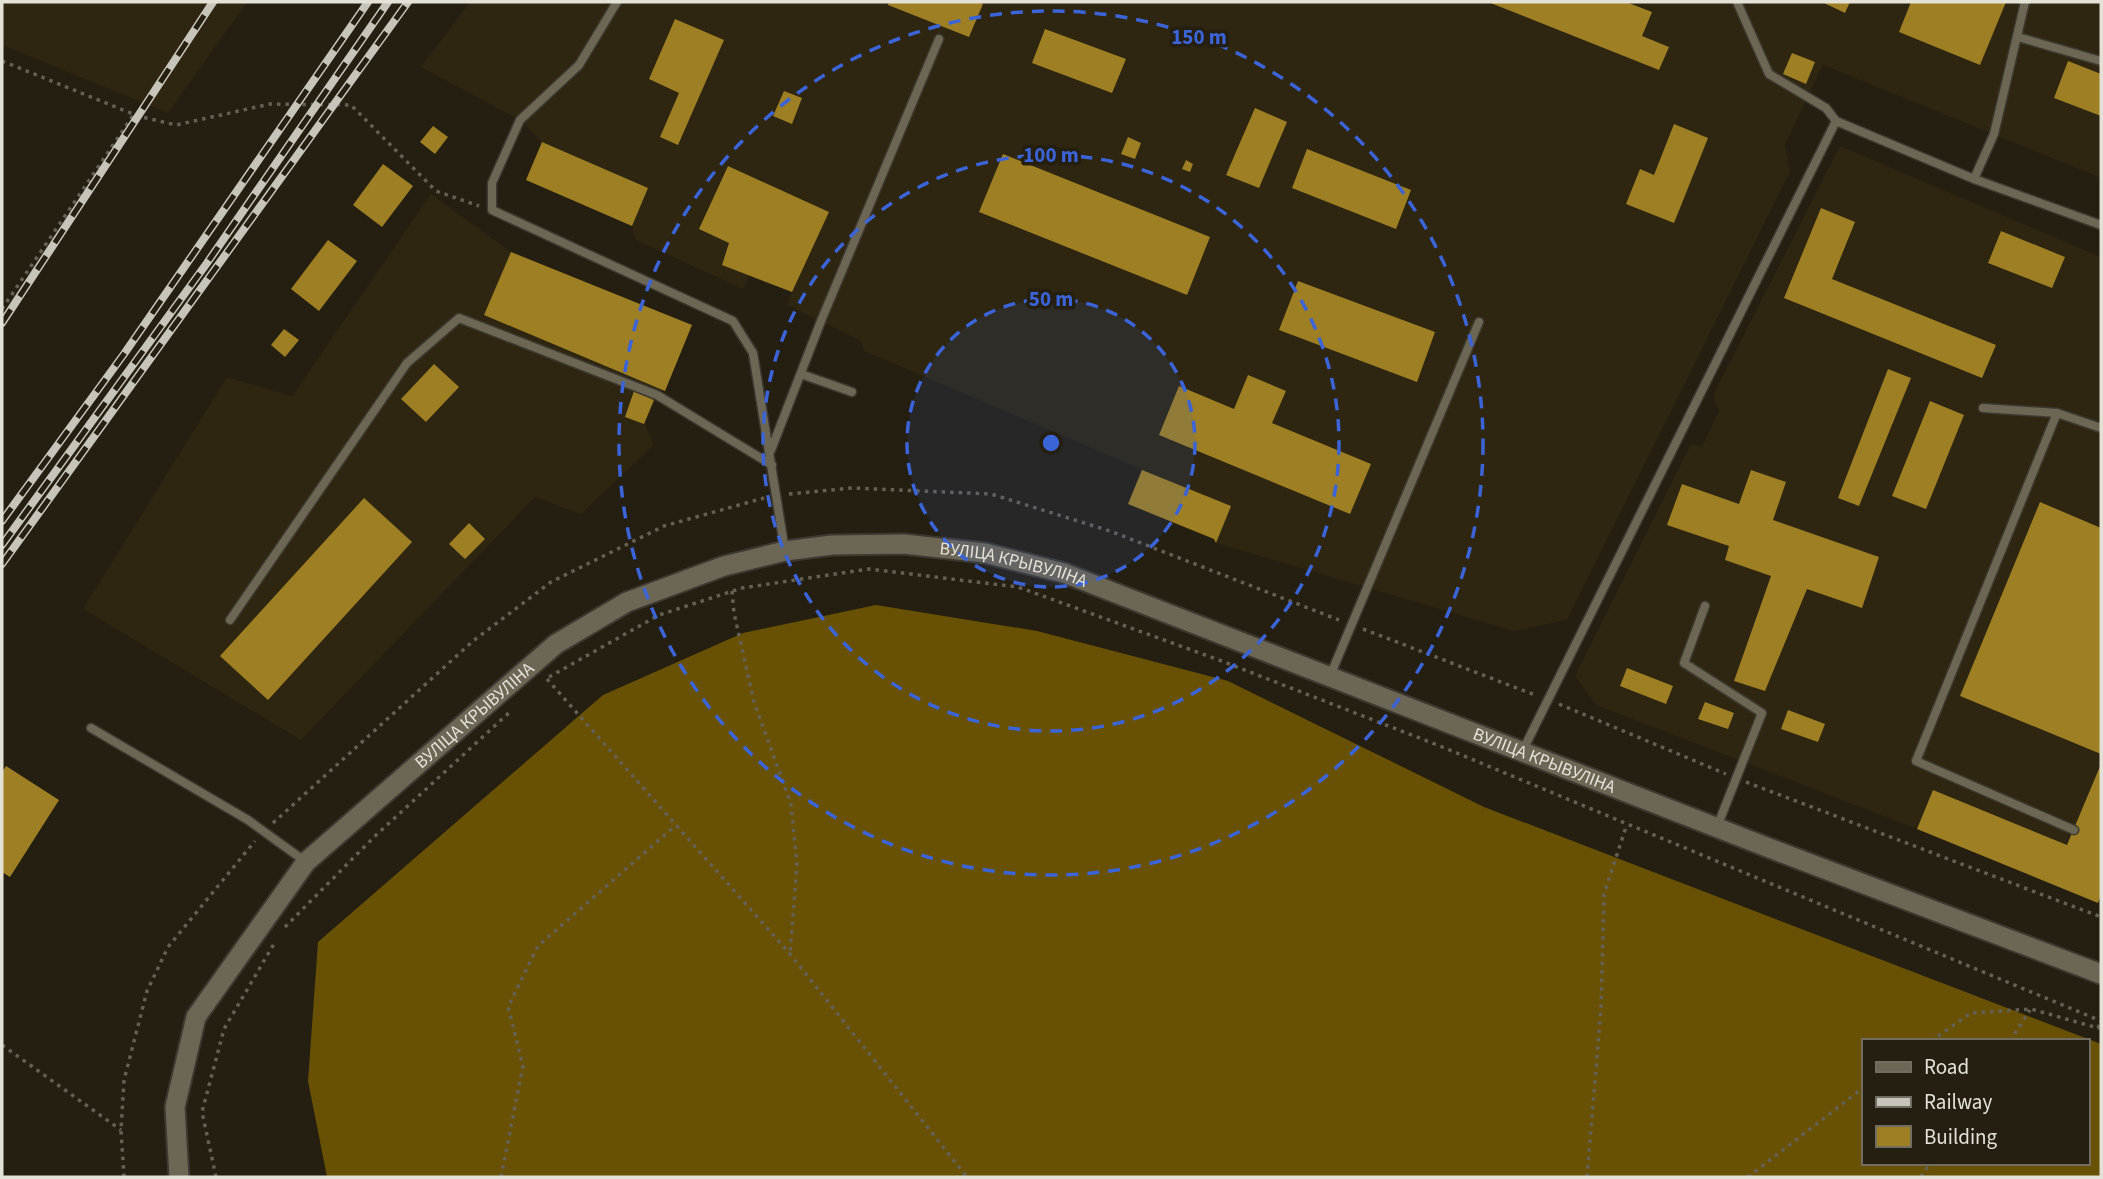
<svg xmlns="http://www.w3.org/2000/svg" width="2103" height="1179" font-family="'Source Sans 3',sans-serif">
	<style>
		.built { fill: #2e2611 }
		.forest { fill: #685104; fill-rule: evenodd }
		.building { fill: #9e7f24 }
		.lines { fill: none; stroke-linecap: round; stroke-linejoin: round }
		.service-casing { stroke: #3d3930; stroke-width: 11 }
		.secondary-casing { stroke: #3d3930; stroke-width: 23 }
		.path { stroke: #656054; stroke-width: 3.5; stroke-dasharray: 3.5 5; stroke-linecap: butt }
		.service { stroke: #6c6655; stroke-width: 8 }
		.secondary { stroke: #6c6655; stroke-width: 19 }
		.rail-casing { stroke: #c7c4b9; stroke-width: 8 }
		.rail { stroke: #251f11; stroke-width: 5; stroke-dasharray: 16; stroke-linecap: butt }
		.ring { fill: none; stroke: #3b64d8; stroke-width: 3.5; stroke-dasharray: 12 9 }
		.labels { text-anchor: middle; stroke-width: 7; stroke-linejoin: round; paint-order: stroke }
		.street-label { font-size: 18px; fill: #e4e1d7; stroke: #251f11 }
		.centre { fill: #3b64d8; stroke: #251f11; stroke-width: 3.5 }
		.ring-label { font-size: 21px; text-anchor: middle; font-weight: bold; fill: #3b64d8; stroke: #251f11; stroke-width: 7; stroke-linejoin: round; paint-order: stroke }
	</style>
	<rect width="100%" height="100%" fill="#251f11"/>
	<!-- built -->
	<g class="built">
		<polygon points="2,2 247,2 168,113 2,45"/>
		<polygon points="470,2 2101,2 2101,178 1823,65 1785,145 1790,172 1567,620 1514,631 1216,543 1213,539 1128,504 1141,469 864,351 861,341 787,305 792,292 750,275 743,289 636,240 632,226 526,180 542,142 520,120 421,67"/>
		<polygon points="1840,146 2101,257 2101,895 2098,903 1917,829 1596,705 1575,676 1691,444 1702,447 1719,411 1713,395"/>
		<polygon points="431,194 511,252 692,325 665,391 659,390 645,424 654,445 581,514 535,497 301,740 83,609 227,377 292,396"/>
	</g>
	<!-- forest -->
	<path class="forest" d="M876,605L1037,631L1228,681L1484,807L2101,1044V1177H327L308,1081L318,942L603,695L743,633ZM1863,1041H2087V1163H1863Z"/>
	<!-- building -->
	<g class="building">
		<polygon points="889,2 978,2 983,4 969,37 888,5"/>
		<polygon points="1488,2 1626,2 1652,12 1642,36 1669,47 1659,70"/>
		<polygon points="1822,2 1850,2 1845,13"/>
		<polygon points="1911,2 2006,2 1980,65 1899,32"/>
		<polygon points="675,19 724,40 678,145 660,137 679,93 649,79"/>
		<polygon points="1045,29 1126,59 1112,93 1032,63"/>
		<polygon points="1792,53 1815,62 1806,84 1783,74"/>
		<polygon points="2068,61 2101,74 2101,116 2054,98"/>
		<polygon points="784,91 802,98 792,124 773,116"/>
		<polygon points="1255,108 1287,122 1259,188 1226,175"/>
		<polygon points="1674,124 1708,138 1674,223 1626,204 1640,169 1654,175"/>
		<polygon points="433,126 448,137 435,154 420,142"/>
		<polygon points="1128,137 1141,143 1135,159 1121,154"/>
		<polygon points="542,142 648,188 632,226 526,180"/>
		<polygon points="1307,149 1411,190 1396,229 1292,188"/>
		<polygon points="1003,154 1210,237 1187,295 979,212"/>
		<polygon points="1186,160 1193,164 1190,172 1182,169"/>
		<polygon points="383,164 413,186 382,227 353,205"/>
		<polygon points="728,166 829,212 792,292 722,265 729,243 699,229"/>
		<polygon points="1821,208 1855,222 1832,279 1996,345 1982,378 1784,298"/>
		<polygon points="2001,231 2065,257 2052,288 1988,263"/>
		<polygon points="328,240 357,261 319,311 291,289"/>
		<polygon points="511,252 692,325 665,391 484,315"/>
		<polygon points="1298,281 1435,332 1417,382 1279,330"/>
		<polygon points="284,329 299,340 285,357 271,345"/>
		<polygon points="434,364 459,387 426,422 401,399"/>
		<polygon points="1888,369 1911,378 1859,506 1838,498"/>
		<polygon points="1248,375 1286,391 1272,423 1371,464 1350,514 1159,435 1179,386 1234,409"/>
		<polygon points="634,391 654,400 644,424 625,417"/>
		<polygon points="1930,401 1964,415 1926,509 1892,496"/>
		<polygon points="1142,470 1231,506 1216,543 1214,539 1128,504"/>
		<polygon points="1751,470 1786,482 1773,520 1879,557 1862,608 1807,589 1765,691 1734,681 1771,576 1725,560 1729,546 1667,525 1682,484 1739,504"/>
		<polygon points="364,498 412,542 268,700 220,656"/>
		<polygon points="2040,502 2101,528 2101,754 1960,696"/>
		<polygon points="469,523 485,539 465,559 449,544"/>
		<polygon points="1627,668 1673,686 1666,704 1620,686"/>
		<polygon points="1705,702 1734,713 1728,729 1698,719"/>
		<polygon points="1788,710 1825,724 1818,742 1781,729"/>
		<polygon points="2101,764 2101,895 2098,903 1917,829 1933,790 2067,845"/>
		<polygon points="6,766 59,800 10,877 2,872 2,772"/>
	</g>
	<g class="lines">
		<!-- service casing -->
		<g class="service-casing">
			<g id="service">
				<polyline points="617,2 579,65 520,120 492,183 492,210 733,321 753,353 785,551"/>
				<polyline points="1737,2 1769,74 1826,108 1836,121"/>
				<polyline points="2018,37 2101,61"/>
				<polyline points="1974,179 1994,134 2025,2"/>
				<polyline points="801,374 852,392"/>
				<polyline points="1983,408 2057,413 2101,428"/>
				<polyline points="2057,413 1916,761 2074,830"/>
				<polyline points="771,450 821,321 939,39"/>
				<polyline points="1705,606 1684,663 1762,713 1717,827"/>
				<polyline points="230,620 407,363 459,318 657,395 772,465"/>
				<polyline points="1330,676 1479,322"/>
				<polyline points="91,728 248,820 306,862"/>
				<polyline points="1523,750 1836,121 1974,179 2101,225"/>
			</g>
		</g>
		<!-- secondary casing -->
		<g class="secondary-casing">
			<g id="secondary">
				<path id="s1" d="M179,1177L175,1107L196,1017L306,862L556,644L627,602L724,566L785,551L832,545L904,544L985,553L1064,573L1764,846L2101,974"/>
			</g>
		</g>
		<!-- path -->
		<g class="path">
			<polyline points="2,61 138,116 176,125 270,104 351,105 436,191 479,206"/>
			<polyline points="2,309 134,114"/>
			<polyline points="789,494 852,488 991,494 1110,531 1339,620"/>
			<polyline points="732,591 734,613 754,702 791,804 797,865 790,954"/>
			<polyline points="1363,629 1535,695"/>
			<polyline points="549,677 659,615 742,588 869,569 1018,587 1219,660 1440,746 2101,1021"/>
			<polyline points="547,679 790,954 967,1177"/>
			<polyline points="1559,704 1726,774"/>
			<polyline points="1746,782 2101,917"/>
			<polyline points="273,823 473,641 551,582 664,526 764,498"/>
			<polyline points="285,927 374,837 512,710"/>
			<polyline points="1931,1041 1971,1013 2031,1009 2098,1028 2101,1020"/>
			<polyline points="2010,1041 2030,1010"/>
			<polyline points="2,1045 121,1130"/>
			<polyline points="124,1177 121,1130 124,1080 147,991 168,947 255,841"/>
			<polyline points="216,1177 202,1112 224,1029 275,942"/>
			<polyline points="501,1177 523,1066 508,1007 538,946 676,825"/>
			<polyline points="1587,1177 1601,1008 1604,894 1626,827"/>
			<polyline points="1748,1177 1863,1088"/>
			<polyline points="1921,1177 1930,1163"/>
		</g>
		<!-- service -->
		<use href="#service" class="service"/>
		<!-- secondary -->
		<use href="#secondary" class="secondary"/>
		<!-- rail casing -->
		<g class="rail-casing">
			<g id="rail">
				<polyline points="2,323 213,2"/>
				<polyline points="2,521 124,354 368,2"/>
				<polyline points="2,545 207,263 388,2"/>
				<polyline points="2,564 408,2"/>
			</g>
		</g>
		<!-- rail -->
		<use href="#rail" class="rail"/>
	</g>
	<!-- distance rings -->
	<circle cx="1051" cy="443" r="144" fill="#3b64d8" fill-opacity=".12"/>
	<g class="ring">
		<circle cx="1051" cy="443" r="144"/>
		<circle cx="1051" cy="443" r="288"/>
		<circle cx="1051" cy="443" r="432"/>
	</g>
	<g class="labels">
		<!-- street labels -->
		<g class="street-label">
			<text dy="6" stroke="none"><textPath href="#s1" startOffset="1164">ВУЛІЦА КРЫВУЛІНА</textPath></text>
			<text dy="6" stroke="none"><textPath href="#s1" startOffset="576">ВУЛІЦА КРЫВУЛІНА</textPath></text>
			<text dy="6" stroke="none"><textPath href="#s1" startOffset="1731">ВУЛІЦА КРЫВУЛІНА</textPath></text>
		</g>
	</g>
	<circle cx="1051" cy="443" r="10" class="centre"/>
	<g class="ring-label">
		<text x="1199" y="44">150 m</text>
		<text x="1051" y="162">100 m</text>
		<text x="1051" y="306">50 m</text>
	</g>
	<!-- border -->
	<rect width="2103" height="1179" fill="none" stroke="#e4e1d7" stroke-width="7"/>
	<!-- legend -->
	<rect x="1862" y="1039" width="228" height="126" fill="#251f11" stroke="#716d60" stroke-width="2"/>
	<rect x="1876" y="1062" width="35" height="10" fill="#6c6655" stroke="#716d60" stroke-width="2"/>
	<text x="1924" y="1074" font-size="21" fill="#e4e1d7">Road</text>
	<rect x="1876" y="1097" width="35" height="10" fill="#c7c4b9" stroke="#716d60" stroke-width="2"/>
	<text x="1924" y="1109" font-size="21" fill="#e4e1d7">Railway</text>
	<rect x="1876" y="1126" width="35" height="21" fill="#9e7f24" stroke="#716d60" stroke-width="2"/>
	<text x="1924" y="1144" font-size="21" fill="#e4e1d7">Building</text>
</svg>
